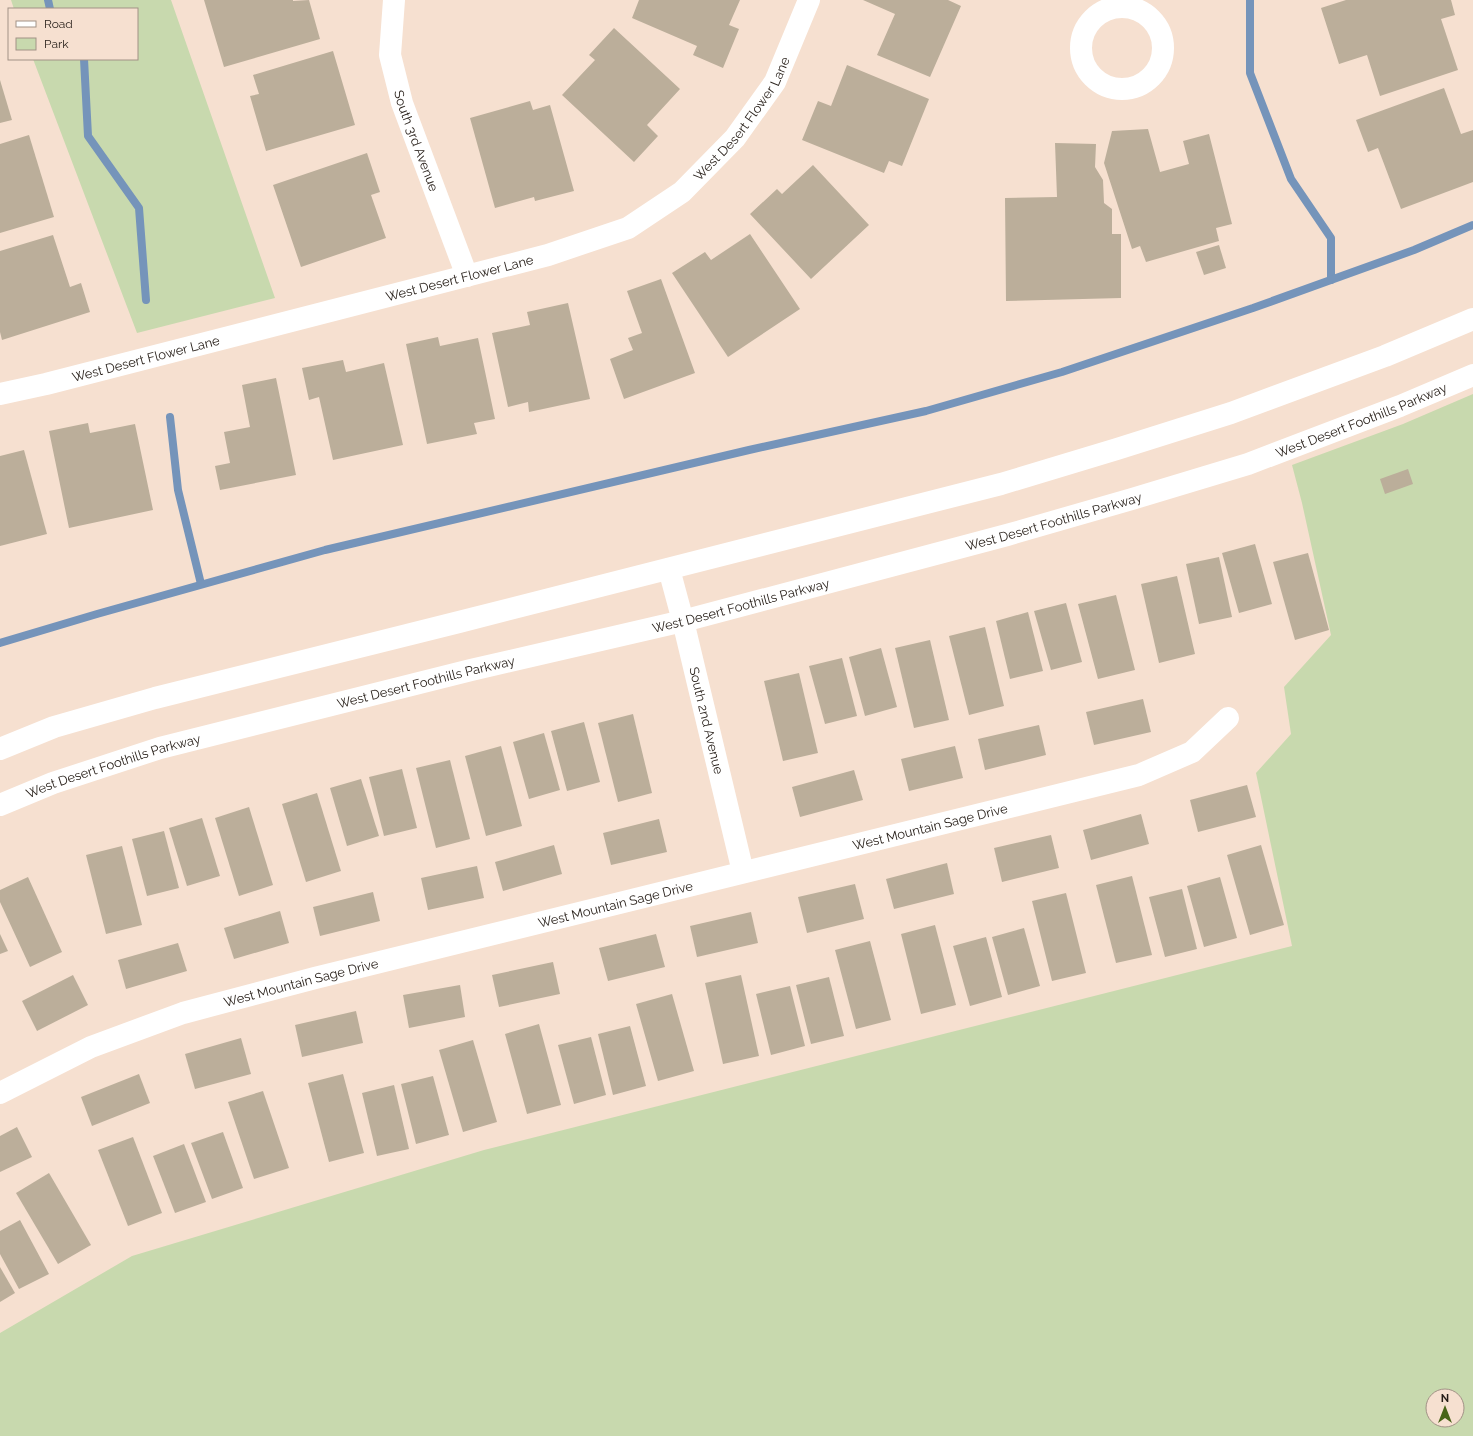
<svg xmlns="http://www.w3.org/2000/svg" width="1473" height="1436" font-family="Raleway,sans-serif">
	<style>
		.green { fill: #c8d9ae; fill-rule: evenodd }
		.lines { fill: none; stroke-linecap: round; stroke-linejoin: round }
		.stream { stroke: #7594ba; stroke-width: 8 }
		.building { fill: #bbae9a }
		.minor { stroke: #fff; stroke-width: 22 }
		.tertiary { stroke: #fff; stroke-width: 22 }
		.labels { text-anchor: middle; stroke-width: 4; stroke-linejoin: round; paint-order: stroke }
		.street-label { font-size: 13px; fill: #251d17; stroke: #f6e0d0 }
	</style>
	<rect width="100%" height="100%" fill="#f6e0d0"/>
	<!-- green -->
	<g class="green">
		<polygon points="11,0 171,0 275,298 137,333 33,59 137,59 137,9 14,9"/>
		<path d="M1473,394V1436H0V1333L132,1256L484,1150L1292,946L1256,773L1291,734L1284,687L1331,635L1302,503L1292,465L1403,424ZM1433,1396H1457V1420H1433Z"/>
	</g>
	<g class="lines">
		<!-- stream -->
		<g class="stream">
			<polyline points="48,0 50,9"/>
			<polyline points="1250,0 1250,73 1291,179 1331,238 1331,280"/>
			<polyline points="84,59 88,136 139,208 146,300"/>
			<polyline points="170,417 178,490 201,584"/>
			<polyline points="0,643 97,614 325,550 749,450 926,411 1062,372 1253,308 1414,250 1473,225"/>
		</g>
	</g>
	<!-- building -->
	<g class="building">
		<polygon points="204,0 293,0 293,1 309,0 320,39 224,67"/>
		<polygon points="639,0 740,0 729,25 739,29 723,68 693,55 697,46 632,18"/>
		<polygon points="863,0 948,0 961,6 930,77 877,55 895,14"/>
		<polygon points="1346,0 1451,0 1455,15 1441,19 1458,70 1380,96 1367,55 1339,64 1321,8"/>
		<polygon points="614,28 680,89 647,125 658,136 634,162 562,95 595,60 589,55"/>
		<polygon points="333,51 355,125 266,151 250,96 259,94 253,75"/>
		<polygon points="847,65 929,99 902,166 889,161 884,173 802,140 818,101 831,106"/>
		<polygon points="0,80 12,120 0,123"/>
		<polygon points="1444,88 1461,134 1473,130 1473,182 1401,209 1378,148 1368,152 1356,120"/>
		<polygon points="530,101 533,110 550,105 574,191 535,201 534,197 495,208 470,118"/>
		<polygon points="1148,129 1160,172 1189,164 1183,141 1209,134 1232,224 1216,228 1219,241 1146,262 1140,246 1132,249 1104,163 1112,131"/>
		<polygon points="29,135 54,217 0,233 0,144"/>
		<polygon points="1055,143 1096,144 1095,167 1103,180 1104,203 1112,209 1112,234 1121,234 1121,298 1006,301 1005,198 1057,197"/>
		<polygon points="367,153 380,192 371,195 386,238 301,267 273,185"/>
		<polygon points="813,165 869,225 811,279 750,214 777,189 782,194"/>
		<polygon points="750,234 800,309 728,357 672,273 705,252 711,260"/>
		<polygon points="53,235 70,287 81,283 90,312 2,340 0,332 0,251"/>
		<polygon points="1219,245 1226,268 1204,275 1196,252"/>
		<polygon points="661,279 695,373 624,399 610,359 633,350 628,338 642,333 627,291"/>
		<polygon points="568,303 590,399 529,412 528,402 508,407 492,333 530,325 527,312"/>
		<polygon points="438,337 440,346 478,338 495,419 474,423 477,434 427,444 406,344"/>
		<polygon points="343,360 346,372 384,363 403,445 333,460 319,397 309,400 302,368"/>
		<polygon points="276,378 296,475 220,490 215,466 230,463 224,432 250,427 242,385"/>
		<polygon points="88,423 90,433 135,424 153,510 69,528 49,431"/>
		<polygon points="24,450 47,534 0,546 0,456"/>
		<polygon points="1408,469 1413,484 1385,494 1380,479"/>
		<polygon points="1255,544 1272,604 1239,613 1222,553"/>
		<polygon points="1308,553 1329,630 1295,640 1273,562"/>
		<polygon points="1219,557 1232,617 1199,624 1186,564"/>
		<polygon points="1177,576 1195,654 1159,663 1141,584"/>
		<polygon points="1116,595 1135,670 1098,679 1078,604"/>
		<polygon points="1066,603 1082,662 1051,670 1034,611"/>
		<polygon points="1028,612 1043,671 1010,679 996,621"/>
		<polygon points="985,627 1004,706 969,715 949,636"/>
		<polygon points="930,640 949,720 914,728 895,648"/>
		<polygon points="881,648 897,707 865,716 849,657"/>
		<polygon points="842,658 857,716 825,724 809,666"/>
		<polygon points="799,673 818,753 783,761 764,681"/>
		<polygon points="1143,699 1151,732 1094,745 1086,712"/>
		<polygon points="633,714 652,793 618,802 598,723"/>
		<polygon points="584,722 600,782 567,791 551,731"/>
		<polygon points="1039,725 1046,755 985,770 978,739"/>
		<polygon points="544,733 560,790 529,799 513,742"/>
		<polygon points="501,746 522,826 486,836 465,756"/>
		<polygon points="955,746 963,778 909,791 901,759"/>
		<polygon points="450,760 470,839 436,848 416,768"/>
		<polygon points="402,769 417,828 384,836 369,777"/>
		<polygon points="854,770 863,800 800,817 792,787"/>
		<polygon points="361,779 379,836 347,846 330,788"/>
		<polygon points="1247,785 1256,817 1198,832 1190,800"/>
		<polygon points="317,793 341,871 306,882 282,804"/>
		<polygon points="249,807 273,885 239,896 215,818"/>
		<polygon points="1141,814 1149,844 1091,860 1083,830"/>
		<polygon points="202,818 220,876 187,886 169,828"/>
		<polygon points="659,819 667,852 611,865 603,833"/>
		<polygon points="164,831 179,888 147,896 132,839"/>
		<polygon points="1051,835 1059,868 1002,882 994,848"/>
		<polygon points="554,845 562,874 503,891 495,862"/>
		<polygon points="1261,845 1284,925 1250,935 1227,855"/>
		<polygon points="122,846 142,925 106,934 86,855"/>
		<polygon points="947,863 954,894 894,909 886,879"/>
		<polygon points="477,866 484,898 428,910 421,878"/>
		<polygon points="1132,876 1152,955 1116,963 1096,885"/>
		<polygon points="28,877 62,952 30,967 0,902 0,890"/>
		<polygon points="1220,877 1237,938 1204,947 1187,886"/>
		<polygon points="855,884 864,919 807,933 798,897"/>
		<polygon points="1182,889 1197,949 1165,957 1149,897"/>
		<polygon points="373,892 380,921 320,936 313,907"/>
		<polygon points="1066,893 1086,973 1052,981 1032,901"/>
		<polygon points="280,911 289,943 234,959 224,928"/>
		<polygon points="751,912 758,943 697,957 690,926"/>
		<polygon points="935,925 956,1005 921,1014 901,934"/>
		<polygon points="1024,928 1040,986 1008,995 992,937"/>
		<polygon points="0,934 8,951 0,954"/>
		<polygon points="656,934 665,967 608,981 599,948"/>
		<polygon points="986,937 1002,997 970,1006 953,946"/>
		<polygon points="870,941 891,1020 856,1029 835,950"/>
		<polygon points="178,943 187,971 126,989 118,960"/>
		<polygon points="553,962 560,994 499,1007 492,975"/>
		<polygon points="73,975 88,1005 37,1031 22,1001"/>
		<polygon points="741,975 759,1056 723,1064 705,983"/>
		<polygon points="829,977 844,1036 811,1044 796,985"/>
		<polygon points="460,985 465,1017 409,1028 403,995"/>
		<polygon points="790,986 805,1046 771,1055 756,994"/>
		<polygon points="672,994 694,1071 658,1081 636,1004"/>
		<polygon points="356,1011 363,1043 302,1057 295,1025"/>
		<polygon points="539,1024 561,1105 527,1114 505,1034"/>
		<polygon points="630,1026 646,1086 613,1095 598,1034"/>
		<polygon points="591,1037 606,1095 574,1104 558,1045"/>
		<polygon points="241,1038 251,1074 195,1089 185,1054"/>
		<polygon points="473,1040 497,1122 463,1132 439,1050"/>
		<polygon points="139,1074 150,1103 92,1126 81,1097"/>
		<polygon points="343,1074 364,1153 329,1162 308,1083"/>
		<polygon points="433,1076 449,1135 416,1144 401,1084"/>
		<polygon points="394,1085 409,1149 377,1156 362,1093"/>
		<polygon points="263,1091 289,1168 254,1179 228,1102"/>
		<polygon points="17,1127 32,1157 0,1172 0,1136"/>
		<polygon points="223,1132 243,1188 212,1199 191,1143"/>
		<polygon points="133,1137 162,1213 128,1226 98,1150"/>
		<polygon points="184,1144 206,1202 175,1213 153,1156"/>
		<polygon points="49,1173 91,1245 58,1264 16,1193"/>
		<polygon points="20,1220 49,1274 19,1289 0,1254 0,1231"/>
		<polygon points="0,1267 15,1293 0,1302"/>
	</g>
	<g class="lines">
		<!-- minor -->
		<g class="minor">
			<path id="s1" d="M394,0L390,55L402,103L467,276"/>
			<circle cx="1122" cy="48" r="41"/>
			<path id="s2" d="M0,394L46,384L548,255L628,228L682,192L735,138L775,82L809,0"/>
			<path id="s3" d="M669,569L683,621L743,872"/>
			<path id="s4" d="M0,1093L91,1047L183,1013L315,978L1139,775L1192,752L1228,718"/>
		</g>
		<!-- tertiary -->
		<g class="tertiary">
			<polyline points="0,749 54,727 155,698 459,622 1001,484 1117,449 1231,413 1385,356 1473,319"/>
			<path id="s5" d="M0,805L53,783L160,748L471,670L683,621L1007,535L1132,499L1248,464L1400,406L1473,375"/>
		</g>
	</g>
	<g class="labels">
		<!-- street labels -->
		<g class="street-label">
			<text dy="5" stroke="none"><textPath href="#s2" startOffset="810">West Desert Flower Lane</textPath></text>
			<text dy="5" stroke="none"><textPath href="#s1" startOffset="145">South 3rd Avenue</textPath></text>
			<text dy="5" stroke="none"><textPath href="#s2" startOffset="474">West Desert Flower Lane</textPath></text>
			<text dy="5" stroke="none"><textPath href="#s2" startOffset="150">West Desert Flower Lane</textPath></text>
			<text dy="5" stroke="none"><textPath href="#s5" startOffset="1416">West Desert Foothills Parkway</textPath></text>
			<text dy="5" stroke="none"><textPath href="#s5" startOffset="1092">West Desert Foothills Parkway</textPath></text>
			<text dy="5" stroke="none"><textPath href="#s5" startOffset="768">West Desert Foothills Parkway</textPath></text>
			<text dy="5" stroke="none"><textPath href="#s5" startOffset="444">West Desert Foothills Parkway</textPath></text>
			<text dy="5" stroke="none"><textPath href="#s3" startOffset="156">South 2nd Avenue</textPath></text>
			<text dy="5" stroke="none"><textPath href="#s5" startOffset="120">West Desert Foothills Parkway</textPath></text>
			<text dy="5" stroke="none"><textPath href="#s4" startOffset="970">West Mountain Sage Drive</textPath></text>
			<text dy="5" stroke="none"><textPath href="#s4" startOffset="646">West Mountain Sage Drive</textPath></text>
			<text dy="5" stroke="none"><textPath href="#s4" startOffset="322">West Mountain Sage Drive</textPath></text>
		</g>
	</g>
	<!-- legend -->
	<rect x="8" y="8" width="130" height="52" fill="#f6e0d0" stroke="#a29286"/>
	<rect x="16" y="21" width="20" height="6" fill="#ffffff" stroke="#a29286"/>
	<text x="44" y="28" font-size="12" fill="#251d17">Road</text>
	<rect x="16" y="38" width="20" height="12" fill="#c8d9ae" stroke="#a29286"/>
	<text x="44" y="48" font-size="12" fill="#251d17">Park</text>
	<!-- north arrow -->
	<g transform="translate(1445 1408)"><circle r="19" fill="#f6e0d0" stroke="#a29286"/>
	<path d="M0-3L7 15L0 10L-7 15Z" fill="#486417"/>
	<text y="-6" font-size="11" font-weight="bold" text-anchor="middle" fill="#251d17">N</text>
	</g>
</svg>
